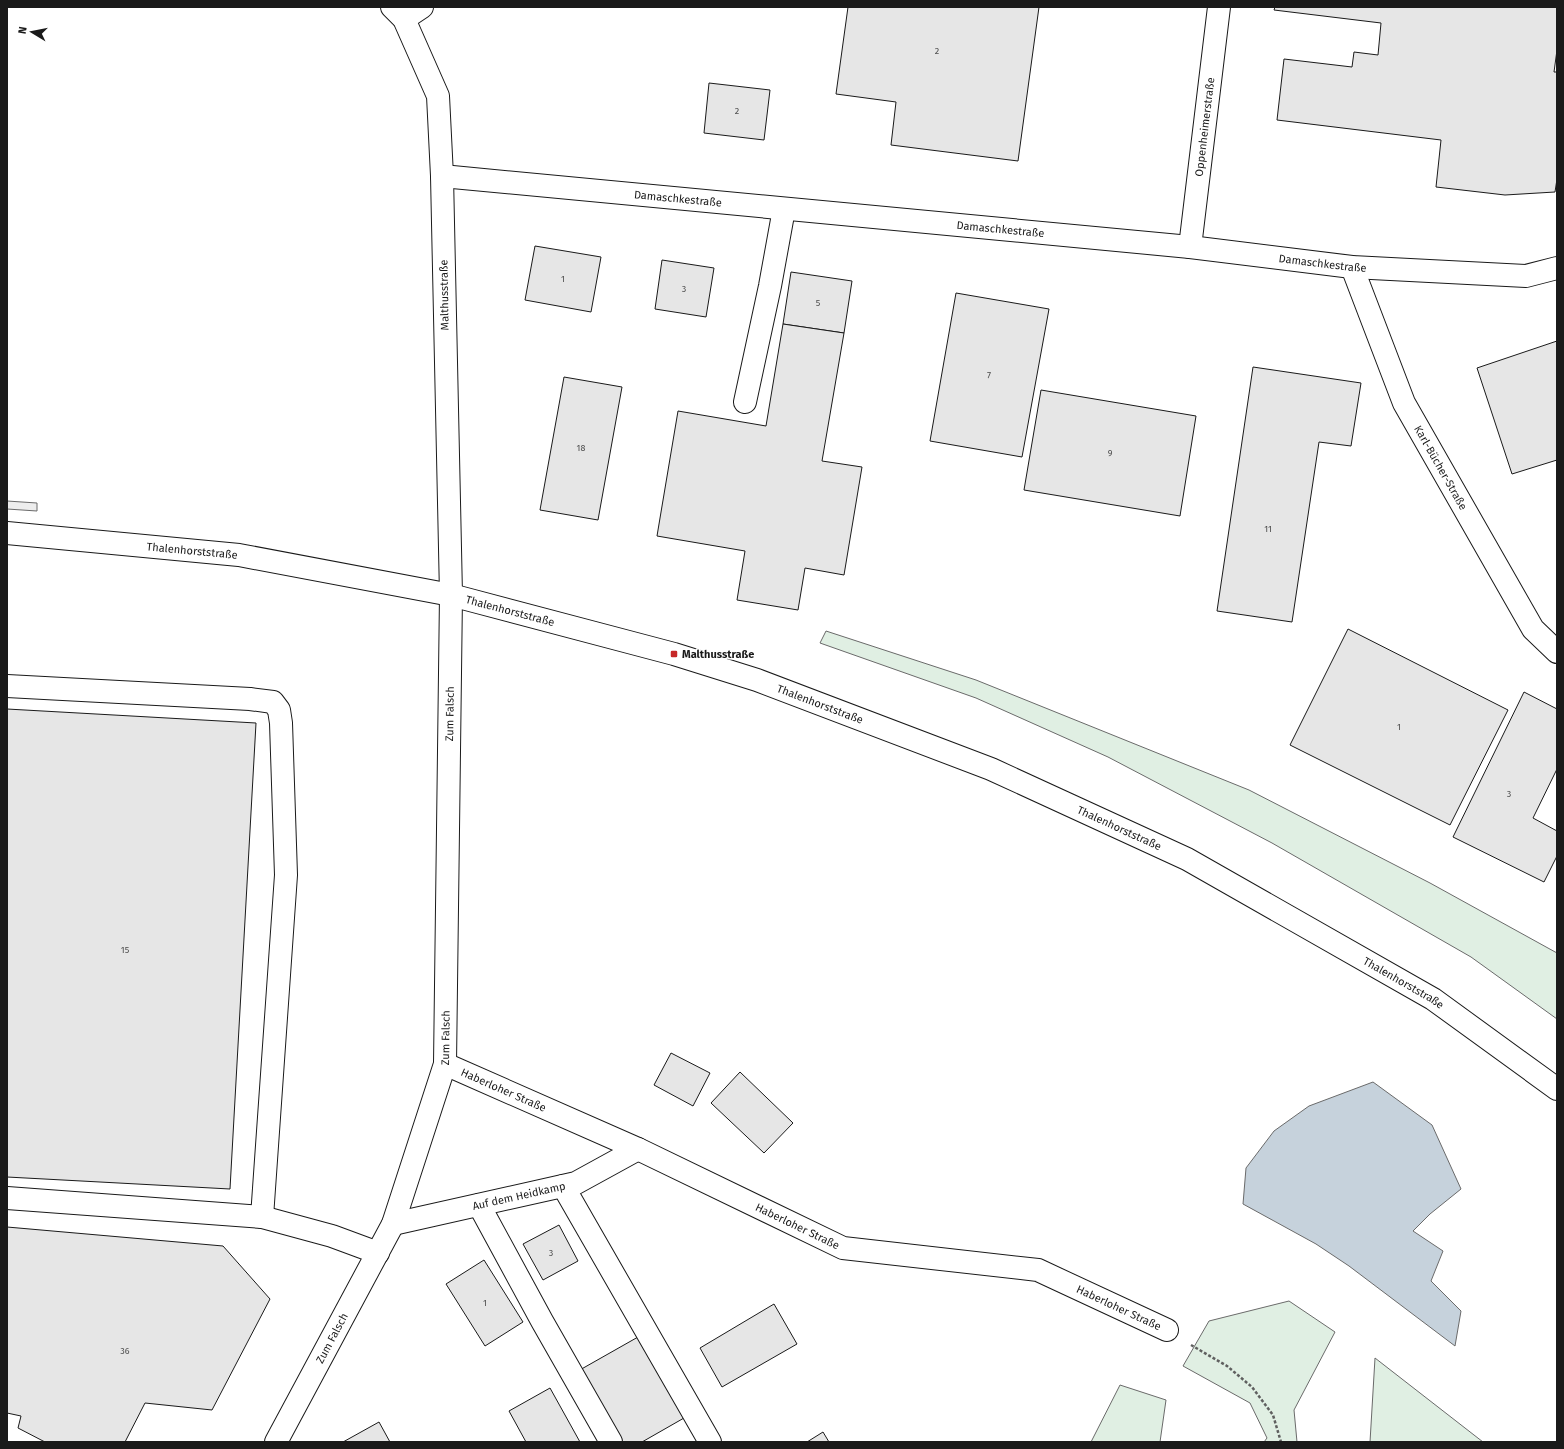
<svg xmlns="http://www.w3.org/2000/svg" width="1564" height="1449" font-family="'Fira Sans',sans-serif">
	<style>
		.green { fill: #e0efe3; stroke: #6a6a6a }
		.parking { fill: #ededed; stroke: #6a6a6a }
		.water { fill: #c6d2dc; stroke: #6a6a6a }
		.building { fill: #e6e6e6; stroke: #1a1a1a }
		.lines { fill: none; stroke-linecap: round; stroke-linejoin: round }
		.minor-casing { stroke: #1a1a1a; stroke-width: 24 }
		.major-casing { stroke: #1a1a1a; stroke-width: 24 }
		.path { stroke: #5f5f5f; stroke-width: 2.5; stroke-dasharray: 3 2; stroke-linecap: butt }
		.minor { stroke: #fff; stroke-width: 22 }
		.major { stroke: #fff; stroke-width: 22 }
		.poi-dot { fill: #c62828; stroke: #fff; stroke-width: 1.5 }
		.labels { text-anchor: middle; stroke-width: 3; stroke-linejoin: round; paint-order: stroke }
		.number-label { font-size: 9px; fill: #4d4d4d }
		.street-label { font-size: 11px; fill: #1a1a1a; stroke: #fff }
		.poi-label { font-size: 11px; font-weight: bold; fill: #1a1a1a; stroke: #fff; text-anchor: start }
	</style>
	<rect width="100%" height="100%" fill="#fff"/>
	<!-- green -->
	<g class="green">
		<polygon points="826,631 976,680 1249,790 1430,883 1557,953 1557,1019 1471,957 1272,843 1108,757 976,698 820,643"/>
		<polygon points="1289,1301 1335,1332 1294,1410 1297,1442 1264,1442 1267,1438 1250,1403 1183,1366 1209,1321"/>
		<polygon points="1375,1358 1483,1442 1370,1442"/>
		<polygon points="1120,1385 1166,1400 1160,1442 1091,1442"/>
	</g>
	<!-- parking -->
	<polygon class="parking" points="7,501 37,503 37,511 7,509"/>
	<!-- water -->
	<polygon class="water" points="1373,1082 1432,1125 1461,1189 1430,1214 1413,1231 1443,1251 1431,1281 1461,1311 1455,1346 1349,1266 1316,1244 1243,1204 1246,1168 1274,1131 1309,1106"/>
	<!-- building -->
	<g class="building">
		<polygon points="848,7 1039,7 1018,161 891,145 896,102 836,94"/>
		<polygon points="1275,7 1557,7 1557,50 1554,72 1557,72 1557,179 1555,192 1505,195 1436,187 1441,140 1277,120 1284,59 1352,67 1354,52 1378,55 1381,23 1274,10"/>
		<polygon points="709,83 770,90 764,140 704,133"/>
		<polygon points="535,246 601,257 591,312 525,300"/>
		<polygon points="662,260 714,268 706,317 655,309"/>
		<polygon points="791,272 852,281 844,333 783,324"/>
		<polygon points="956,293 1049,309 1022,457 930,441"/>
		<polygon points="783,324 844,333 822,461 862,467 844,575 805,568 798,610 737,600 745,551 657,536 678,411 766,426"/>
		<polygon points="1557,341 1557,460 1512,474 1477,368"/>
		<polygon points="1253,367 1361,383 1351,446 1319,442 1292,622 1217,611"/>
		<polygon points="564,377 622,387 598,520 540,510"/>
		<polygon points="1041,390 1196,416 1180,516 1024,490"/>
		<polygon points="1348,629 1508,710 1450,825 1290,745"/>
		<polygon points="1524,692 1557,709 1557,769 1533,818 1557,831 1557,856 1544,882 1453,837"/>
		<polygon points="7,709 256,723 230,1189 7,1177"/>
		<polygon points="671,1053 710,1073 693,1106 654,1085"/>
		<polygon points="740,1072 793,1123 764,1153 711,1103"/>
		<polygon points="559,1225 578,1261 543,1280 523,1244"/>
		<polygon points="7,1227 223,1246 270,1299 212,1410 145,1403 125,1442 45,1442 18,1428 21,1416 7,1413"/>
		<polygon points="484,1260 523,1322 485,1346 446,1284"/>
		<polygon points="774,1304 797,1344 722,1387 700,1348"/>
		<polygon points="638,1337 684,1418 642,1442 619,1442 578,1371"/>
		<polygon points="550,1388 580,1442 526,1442 509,1411"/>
		<polygon points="379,1422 390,1442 343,1442"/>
		<polygon points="823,1432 829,1442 807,1442"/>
	</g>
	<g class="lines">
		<!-- minor casing -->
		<g class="minor-casing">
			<g id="minor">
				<polyline points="404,19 422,7"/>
				<path id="s1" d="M442,176L1190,247L1352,267L1526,276L1557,268"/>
				<path id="s2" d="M1190,247L1219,7"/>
				<path id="s3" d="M1352,267L1404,403L1533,629L1557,652"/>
				<polyline points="745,402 770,286 784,209"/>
				<polyline points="7,686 250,699 273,702 279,710 281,723 286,875 262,1217 7,1198"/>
				<path id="s4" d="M445,1064L638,1149L843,1248L1038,1270L1167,1330"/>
				<polyline points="563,1186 710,1442"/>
				<polyline points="479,1205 542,1321 611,1442"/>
				<polyline points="262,1217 332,1236 378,1253"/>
				<path id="s5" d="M393,1224L576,1183L638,1149"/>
				<path id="s6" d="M276,1442L393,1224L445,1064L451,595L442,176L438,96L404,19L392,7"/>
			</g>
		</g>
		<!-- major casing -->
		<g class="major-casing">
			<g id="major">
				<path id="s7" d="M7,533L239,555L451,595L674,654L757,680L991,769L1187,859L1433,999L1557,1089"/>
			</g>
		</g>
		<!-- path -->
		<polyline class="path" points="1191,1345 1227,1366 1252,1387 1273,1415 1281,1442"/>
		<!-- minor -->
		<use href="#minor" class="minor"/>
		<!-- major -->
		<use href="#major" class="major"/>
	</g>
	<!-- markers -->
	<rect class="poi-dot" x="670" y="650" width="8" height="8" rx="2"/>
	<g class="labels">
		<!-- number labels -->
		<g class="number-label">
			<text x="937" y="54">2</text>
			<text x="737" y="114">2</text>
			<text x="563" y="282">1</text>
			<text x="684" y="292">3</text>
			<text x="818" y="306">5</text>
			<text x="989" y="378">7</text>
			<text x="581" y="451">18</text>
			<text x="1110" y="456">9</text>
			<text x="1268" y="532">11</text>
			<text x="1399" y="730">1</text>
			<text x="1509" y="797">3</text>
			<text x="125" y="953">15</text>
			<text x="551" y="1256">3</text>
			<text x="485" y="1306">1</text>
			<text x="125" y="1354">36</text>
		</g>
		<!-- street labels -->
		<g class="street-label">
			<text dy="4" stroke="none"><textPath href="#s2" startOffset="121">Oppenheimerstraße</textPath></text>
			<text dy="4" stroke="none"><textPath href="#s1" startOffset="237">Damaschkestraße</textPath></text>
			<text dy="4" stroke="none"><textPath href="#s1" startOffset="561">Damaschkestraße</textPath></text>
			<text dy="4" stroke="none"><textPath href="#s1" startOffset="885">Damaschkestraße</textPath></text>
			<text transform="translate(444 295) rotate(-91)" y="4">Malthusstraße</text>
			<text dy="4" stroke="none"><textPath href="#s3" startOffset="220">Karl-Bücher-Straße</textPath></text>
			<text dy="4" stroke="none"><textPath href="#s7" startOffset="186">Thalenhorststraße</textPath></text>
			<text dy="4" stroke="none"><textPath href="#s7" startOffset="510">Thalenhorststraße</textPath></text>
			<text dy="4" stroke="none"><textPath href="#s7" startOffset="834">Thalenhorststraße</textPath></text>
			<text dy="4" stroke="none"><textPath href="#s6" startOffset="766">Zum Falsch</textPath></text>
			<text dy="4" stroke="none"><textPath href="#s7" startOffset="1158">Thalenhorststraße</textPath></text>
			<text dy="4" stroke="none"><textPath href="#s7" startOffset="1482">Thalenhorststraße</textPath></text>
			<text dy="4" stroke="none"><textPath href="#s6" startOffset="442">Zum Falsch</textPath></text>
			<text dy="4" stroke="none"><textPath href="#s4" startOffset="64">Haberloher Straße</textPath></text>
			<text dy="4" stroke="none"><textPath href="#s5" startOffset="129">Auf dem Heidkamp</textPath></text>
			<text dy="4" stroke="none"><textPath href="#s4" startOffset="388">Haberloher Straße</textPath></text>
			<text dy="4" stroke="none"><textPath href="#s4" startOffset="724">Haberloher Straße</textPath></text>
			<text dy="4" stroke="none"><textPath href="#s6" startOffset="118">Zum Falsch</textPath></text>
		</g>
		<!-- poi labels -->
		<g class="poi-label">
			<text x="682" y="658">Malthusstraße</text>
		</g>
	</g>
	<!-- border -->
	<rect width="1564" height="1449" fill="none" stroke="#1a1a1a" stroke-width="16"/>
	<!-- north arrow -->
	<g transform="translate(32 32) rotate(280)" stroke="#ffffff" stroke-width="3" paint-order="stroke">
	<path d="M0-3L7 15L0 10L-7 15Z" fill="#1a1a1a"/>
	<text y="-6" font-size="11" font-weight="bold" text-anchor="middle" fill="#1a1a1a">N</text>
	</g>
</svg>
